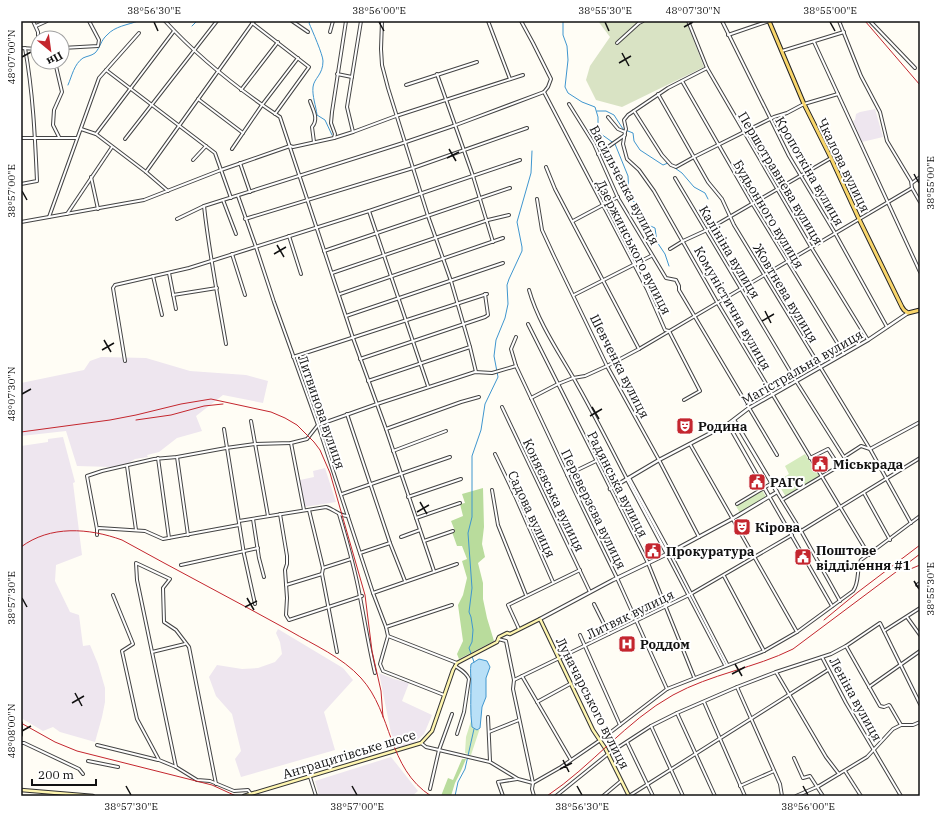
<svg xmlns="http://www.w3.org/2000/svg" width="941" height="817" font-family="'IBM Plex Serif',serif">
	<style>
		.industrial { fill: #eee6ef }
		.green { fill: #d5ebbd }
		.forest { fill: #b9dc9c }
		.cemetery { fill: #d9e3c4 }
		.water { fill: #b9e0f7; stroke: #3f96cf }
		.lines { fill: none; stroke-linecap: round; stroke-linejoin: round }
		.stream { stroke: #3f96cf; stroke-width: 1 }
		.minor-casing { stroke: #444; stroke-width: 4 }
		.tertiary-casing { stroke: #444; stroke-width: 4.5 }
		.secondary-casing { stroke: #333; stroke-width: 4.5 }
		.primary-casing { stroke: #222; stroke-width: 5 }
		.minor { stroke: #fff; stroke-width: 2 }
		.tertiary { stroke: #fff; stroke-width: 2.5 }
		.secondary { stroke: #fff6b0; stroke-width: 2.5 }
		.primary { stroke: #f9d66b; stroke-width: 3 }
		.rail { stroke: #c4262e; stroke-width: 1 }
		.ticks { fill: none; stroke: #111; stroke-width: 1.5 }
		.labels { text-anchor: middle; stroke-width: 4; stroke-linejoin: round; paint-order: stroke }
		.street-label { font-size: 13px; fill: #111; stroke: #fff }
		.poi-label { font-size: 13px; font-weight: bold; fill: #111; stroke: #fff; text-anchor: start }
		.neatline { fill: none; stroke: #111; stroke-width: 1.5 }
		.ticks-label { font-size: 10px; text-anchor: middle; fill: #111 }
	</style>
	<rect width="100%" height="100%" fill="#fffdf5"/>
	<!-- industrial -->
	<g class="industrial">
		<polygon points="875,109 883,137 862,142 853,121 855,120 856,114 860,112"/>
		<polygon points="101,357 146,358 190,371 246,375 268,381 263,403 223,395 196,416 202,431 177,438 159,452 147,455 148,457 135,459 125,465 111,467 77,466 66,431 21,436 21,383 84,370 90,361"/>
		<polygon points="63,437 75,482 73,483 82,555 56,565 55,581 70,612 79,615 83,646 90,645 98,664 105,688 105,702 102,717 95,742 60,732 53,727 43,731 21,718 21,446 48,442 48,439"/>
		<polygon points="325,468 336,502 304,507 300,480 314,477 313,471"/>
		<polygon points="278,629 343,668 353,680 324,712 335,750 241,777 235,759 241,751 232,714 216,696 209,677 217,665 242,669 258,668 275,662 282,654 280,642 276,633"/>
		<polygon points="379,673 394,679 409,683 402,701 432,715 424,734 415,742 397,748 391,733"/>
		<polygon points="391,757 418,791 412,796 319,796 315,781"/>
	</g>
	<!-- green -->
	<g class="green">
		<polygon points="805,454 820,477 786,497 777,482 789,474 785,466"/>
		<polygon points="762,490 766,497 740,513 736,506"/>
		<polygon points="471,721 472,727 479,730 480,728 471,755 465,753 466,737"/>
	</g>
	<!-- forest -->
	<g class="forest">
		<polygon points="483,488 484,527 482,544 485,557 478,563 483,583 483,599 487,618 494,641 459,659 457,654 463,641 458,605 463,595 467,578 462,561 467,559 462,546 457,546 452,532 455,531 451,521 463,516 460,504 465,503 462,494"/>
		<polygon points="462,759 466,759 461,771 455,783 451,796 441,796 448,778 453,780"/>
	</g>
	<!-- cemetery -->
	<polygon class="cemetery" points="598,21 686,21 704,67 622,107 596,100 586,80 590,66 610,37"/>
	<!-- water -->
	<path class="water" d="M479,659L487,661L490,667L486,678V697L482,707L480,728L477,730L472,727C470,712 471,697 471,683C471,676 470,670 471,664Z"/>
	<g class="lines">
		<!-- stream -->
		<g class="stream">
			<path d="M311,21L309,23C312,30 323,55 323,61C323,75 314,78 313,87C312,96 316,106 317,115L325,120L332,135"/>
			<polyline points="563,21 563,35 567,46 568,60 565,87 568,93 582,102 595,107 598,117 598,128 601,134 615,144 628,176 629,195 630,199 636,203 640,208 642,215 644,223 655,228 657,242 665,254 669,266"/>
			<polyline points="192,26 197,21"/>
			<path d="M68,85C72,76 74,64 83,58C87,56 91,56 95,53C100,48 101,40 107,35C115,26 128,25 138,21"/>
			<polyline points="597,111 606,111 614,115 623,129 633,133 634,141 640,150 663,165 668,163"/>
			<polyline points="672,166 682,173 694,187 705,193 708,199"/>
			<polyline points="474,662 469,648 472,642 473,630 471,617 469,612 472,588 468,533 472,517 472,456 481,430 485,404 498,377 494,356 496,340 505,318 508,304 507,285 509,279 522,251 522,247 517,222 531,173 532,151"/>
			<polyline points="455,796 458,782 465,769 474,729"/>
		</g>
		<!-- minor casing -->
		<g class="minor-casing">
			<g id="minor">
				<polyline points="33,21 38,32 38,38"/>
				<path d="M165,21C199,58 238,89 280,117L353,338L386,429L434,571"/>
				<polyline points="292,21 308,32"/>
				<polyline points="488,21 510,79"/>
				<polyline points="688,21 707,68 811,247 868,340"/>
				<polyline points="722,21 789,156 835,233 887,327"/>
				<polyline points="839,21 861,76 880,112 887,141 911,181 912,188 920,202"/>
				<polyline points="870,21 915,68"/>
				<polyline points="252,23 309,67 275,114"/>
				<polyline points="36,26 47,21"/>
				<polyline points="330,32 333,21"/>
				<polyline points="728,35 769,21"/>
				<polyline points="814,42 920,272"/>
				<polyline points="617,43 639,23 643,21"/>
				<polyline points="21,48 38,49"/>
				<polyline points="62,48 98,46 99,40 89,21"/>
				<polyline points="782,51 844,32"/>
				<polyline points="55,62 62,92 54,110 53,125 59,137"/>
				<polyline points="106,70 215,153 231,198"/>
				<polyline points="337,74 352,77"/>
				<polyline points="437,74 473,176 493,242"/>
				<polyline points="682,81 752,203 844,354"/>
				<polyline points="406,85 477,62"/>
				<polyline points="241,90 278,42"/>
				<polyline points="544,92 647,289 665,330 669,331 700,391 684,400"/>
				<polyline points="658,94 708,182 722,199 734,225 870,449 911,523"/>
				<polyline points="198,99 243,133"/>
				<path d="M310,101C313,110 319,119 312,127L314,142"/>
				<polyline points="569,104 594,144 618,198 666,278 676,280 679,286 679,290 777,455"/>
				<polyline points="634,111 662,155 671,165 676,167 694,157 774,117 787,113 804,104 838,94"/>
				<polyline points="608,117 618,129 625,132 623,144 627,159 639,170 654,191 717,302 869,555"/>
				<polyline points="81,129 96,134 146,172 168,191"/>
				<polyline points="353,132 347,107 361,21"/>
				<polyline points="625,132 626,129 624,120 628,115 668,88 707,68"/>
				<polyline points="96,134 174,31"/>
				<polyline points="21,138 77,138"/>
				<polyline points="334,138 335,134 331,123 332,112 346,21"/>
				<polyline points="125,139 217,21"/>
				<polyline points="232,149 262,105 298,58"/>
				<polyline points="598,154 625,135"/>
				<polyline points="193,160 206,146"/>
				<polyline points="240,163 250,192"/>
				<polyline points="546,167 555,189 639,349"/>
				<polyline points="146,172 254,21"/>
				<polyline points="91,177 98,209"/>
				<polyline points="675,178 796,381 844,457 861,446 870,449 920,422"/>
				<polyline points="912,183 920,177"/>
				<path d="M21,184L37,181C35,137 33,92 25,48"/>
				<polyline points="238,196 256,247 274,302 318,425 373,593 386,627 388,636 380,664 383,671 444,695"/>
				<polyline points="537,199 542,230 554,256 607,366 659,460 699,537"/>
				<polyline points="223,200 236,234"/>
				<path d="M204,206C209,252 218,298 226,344"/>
				<polyline points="369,211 428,386"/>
				<polyline points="67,214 112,147"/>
				<polyline points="49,217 99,78 139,33"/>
				<polyline points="177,219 204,206 403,143 456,125 544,92 548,87 551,79 533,43 521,21"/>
				<polyline points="245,219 413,168 527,128"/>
				<polyline points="573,221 618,197"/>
				<polyline points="21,222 144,200 221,170 290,146 293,147 334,138 353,132 396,116 523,75"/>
				<polyline points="289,236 301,274"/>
				<polyline points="670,249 683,241 707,230 831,158"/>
				<polyline points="324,251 510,188"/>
				<polyline points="232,254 245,295"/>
				<polyline points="169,273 176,309"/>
				<polyline points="332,273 488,220 509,215"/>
				<polyline points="153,276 162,315"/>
				<path d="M529,290C539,325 561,355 578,386C595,416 611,448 627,479"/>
				<polyline points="340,294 503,238"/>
				<polyline points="173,295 217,288"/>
				<polyline points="574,295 651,256"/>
				<polyline points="346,316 503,263"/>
				<polyline points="528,324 648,563 694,677"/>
				<polyline points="516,337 511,349 516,366 577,496 617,578 667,689"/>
				<polyline points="470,347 476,372"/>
				<polyline points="293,357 487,294"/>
				<polyline points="360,359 485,317 488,315 485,294"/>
				<polyline points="125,361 113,288 115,285 189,268 369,211 520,160"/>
				<polyline points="368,381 470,347 451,281 428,216 388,88 382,65 381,49 382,21"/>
				<polyline points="531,398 558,384 573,378 585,376 607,366 639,349 912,188"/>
				<polyline points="502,407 590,592"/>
				<polyline points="347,414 390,543 405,581"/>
				<polyline points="251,421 268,516"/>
				<polyline points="224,429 244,554 255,604"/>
				<polyline points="386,429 461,402 479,397"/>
				<polyline points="291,443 304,510"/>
				<polyline points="690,444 797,632"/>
				<polyline points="393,451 446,431"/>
				<polyline points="495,454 516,498 553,582"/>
				<polyline points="177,457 188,535"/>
				<polyline points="158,458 169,538"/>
				<polyline points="127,466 136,530"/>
				<polyline points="567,475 596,461"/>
				<polyline points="492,490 498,525 526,595"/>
				<polyline points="777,492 801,531 840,601"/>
				<polyline points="864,493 890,540"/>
				<polyline points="342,494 450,457"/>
				<polyline points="769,496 832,606"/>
				<polyline points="408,497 461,479"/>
				<polyline points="782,500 839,466 828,449 810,458"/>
				<polyline points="737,504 772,483"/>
				<polyline points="309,510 323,568 322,574 337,652"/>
				<polyline points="280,514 287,556 287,564 285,570 287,598 286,615 289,620 362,596"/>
				<path d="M339,514C347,541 355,569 360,597C365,623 369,648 375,673"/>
				<polyline points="416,518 460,503"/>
				<polyline points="253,519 259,558 264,577"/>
				<path d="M239,521L326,507C334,509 339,516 348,516"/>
				<polyline points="97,529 87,476 102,471 154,459 177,457 226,448 255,444 291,443 307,439 318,425 377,404 475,372 492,373 516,366"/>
				<polyline points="801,531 920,458"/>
				<polyline points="97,535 97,529 99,528 145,531 163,539 239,525"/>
				<polyline points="401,537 420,530"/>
				<polyline points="424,541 453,531"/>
				<polyline points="360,553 390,543"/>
				<polyline points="670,553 727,664"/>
				<polyline points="667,554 725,665"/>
				<polyline points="181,565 258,548"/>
				<polyline points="323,568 351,559"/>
				<polyline points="724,576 764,651"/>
				<polyline points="286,585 322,574"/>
				<polyline points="917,585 920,583"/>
				<polyline points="373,593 457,564"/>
				<polyline points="113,595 133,644 122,651 137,719 159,760 176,767 197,780 210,781 234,791 248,790 251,794"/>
				<polyline points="594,604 609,634"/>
				<polyline points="907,617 920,635"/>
				<polyline points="386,627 452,605"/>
				<polyline points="519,629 508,605 580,570"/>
				<polyline points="884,631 920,608"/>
				<polyline points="580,635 620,725"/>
				<polyline points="388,636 457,663"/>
				<polyline points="498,639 506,641 514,680 513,689 533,783 532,789 534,796"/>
				<polyline points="846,646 880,706 884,707 889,705 890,706 901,725"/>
				<polyline points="152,652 185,644"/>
				<polyline points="822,657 846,703 901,796"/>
				<path d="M455,666C461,670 466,672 469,679L464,712L457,734"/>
				<polyline points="776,672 826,757 839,774"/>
				<polyline points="522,676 571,760"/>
				<polyline points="514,680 689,595 792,535"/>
				<polyline points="737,687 780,784 782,796"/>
				<polyline points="869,687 920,651"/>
				<polyline points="537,702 570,684"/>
				<polyline points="704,702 745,796"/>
				<polyline points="677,713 715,796"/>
				<polyline points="488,717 490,761"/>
				<polyline points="651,726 683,796"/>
				<polyline points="489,732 519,720"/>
				<polyline points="21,735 21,723"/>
				<polyline points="627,742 653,796"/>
				<polyline points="21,743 24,743 79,769 83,774"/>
				<path d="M421,743L426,747L490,762L518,779L533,783L561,767L599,741L667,689L764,651L797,632L853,591C860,582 856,570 861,560L920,516"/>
				<polyline points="97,745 158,760"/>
				<polyline points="794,758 803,778 810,776 823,796"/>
				<polyline points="88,761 118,767"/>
				<polyline points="176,767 137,580 136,563 170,579 163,588 164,622 176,630 189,647 216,784"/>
				<polyline points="845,771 861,796"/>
				<polyline points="310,777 316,796"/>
				<polyline points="740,786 774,771"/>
				<polyline points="430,789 439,750 452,714"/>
				<polyline points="503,796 498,782 517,779"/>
				<polyline points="556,796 608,754 651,726 677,713 737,687 776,672 831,654 846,646 880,623 920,704"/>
				<polyline points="603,796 621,781"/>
				<polyline points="629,796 828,670"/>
				<polyline points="796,796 819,786 867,757 893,729 901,725 913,725 920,722"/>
			</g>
		</g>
		<!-- tertiary casing -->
		<g class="tertiary-casing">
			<g id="tertiary">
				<polyline points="728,424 769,496"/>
				<polyline points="629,478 670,553"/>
				<polyline points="627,479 667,554"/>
				<polyline points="610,489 659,460 728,424 749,408 868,340 908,313"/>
				<polyline points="540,619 613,580 667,554 732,519 777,492 734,420"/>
			</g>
		</g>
		<!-- secondary casing -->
		<g class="secondary-casing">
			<g id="secondary">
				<polyline points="21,790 93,796"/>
				<polyline points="244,796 421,743 432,731 453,670 457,663 497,642 499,637 507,633 510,634 540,619 593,730 605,748 629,796"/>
			</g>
		</g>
		<!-- primary casing -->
		<g class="primary-casing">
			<polyline id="primary" points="769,21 804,104 831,158 859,219 902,307 904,310 908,313 920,310"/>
		</g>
		<!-- minor -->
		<use href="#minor" class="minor"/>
		<!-- tertiary -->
		<use href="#tertiary" class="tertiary"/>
		<!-- secondary -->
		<use href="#secondary" class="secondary"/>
		<!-- primary -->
		<use href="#primary" class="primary"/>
		<!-- rail -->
		<g class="rail">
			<polyline points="865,21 920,85"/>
			<polyline points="136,420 171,415 204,406 223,404"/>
			<polyline points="21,432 110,420 136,415 181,404 211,399 271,412 285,418 297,425 314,442 320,450 330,473 365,595 372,651 381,691 383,717"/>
			<path d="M21,547C50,525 89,528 122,540C178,571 234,600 290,631C314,645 342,657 361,678C393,713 387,768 431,796"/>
			<polyline points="908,570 920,565"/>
			<polyline points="824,620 858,592 920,545"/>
			<polyline points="21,723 55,742 77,751 212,785 236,796"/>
			<path d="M547,796C592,766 626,721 673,695C711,674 755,668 793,649L920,554"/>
		</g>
	</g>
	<!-- ticks -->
	<path class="ticks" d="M154,22L158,31M379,22L384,31M605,22L609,31M830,22L835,31M684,27L693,22M622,53L629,66M22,57L31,52M619,63L631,56M449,149L456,161M447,158L459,152M914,174L919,183M22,191L27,200M277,245L284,257M274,254L286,247M765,311L771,323M762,321L774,314M104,340L111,352M102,350L114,343M22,394L31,389M592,407L599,419M590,416L602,409M420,502L427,514M417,512L429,505M914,581L919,589M22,598L27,607M247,598L254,610M245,607L257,601M735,664L742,676M732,674L745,667M75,693L82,706M72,703L84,696M22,731L31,726M563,760L569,772M560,769L572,763M126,786L131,795M352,786L357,795M577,786L582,795M803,786L808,795"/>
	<!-- icons -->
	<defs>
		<g id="theatre-square" transform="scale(0.9)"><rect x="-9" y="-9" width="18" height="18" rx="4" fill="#c4262e" stroke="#fff"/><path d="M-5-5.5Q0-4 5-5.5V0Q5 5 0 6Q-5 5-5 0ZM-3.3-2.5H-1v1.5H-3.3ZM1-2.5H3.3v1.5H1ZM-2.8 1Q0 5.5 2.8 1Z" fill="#fff"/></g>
		<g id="civic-square" transform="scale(0.9)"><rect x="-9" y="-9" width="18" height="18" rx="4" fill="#c4262e" stroke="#fff"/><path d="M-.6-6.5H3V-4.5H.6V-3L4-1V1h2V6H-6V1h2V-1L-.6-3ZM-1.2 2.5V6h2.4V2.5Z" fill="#fff"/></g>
		<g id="hospital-square" transform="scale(0.9)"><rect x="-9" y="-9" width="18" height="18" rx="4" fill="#c4262e" stroke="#fff"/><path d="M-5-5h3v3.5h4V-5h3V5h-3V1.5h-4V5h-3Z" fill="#fff"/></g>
	</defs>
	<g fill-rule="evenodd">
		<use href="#theatre-square" x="685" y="426"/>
		<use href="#civic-square" x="820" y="464"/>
		<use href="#civic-square" x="757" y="482"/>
		<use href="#theatre-square" x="742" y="527"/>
		<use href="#civic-square" x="653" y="551"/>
		<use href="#civic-square" x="803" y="557"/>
		<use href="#hospital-square" x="627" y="644"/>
	</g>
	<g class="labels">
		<!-- street labels -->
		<g class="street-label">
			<text transform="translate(844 165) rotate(64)" y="5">Чкалова вулиця</text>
			<text transform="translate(810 171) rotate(60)" y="5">Кропоткіна вулиця</text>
			<text transform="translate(781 178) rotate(59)" y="5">Першотравнева вулиця</text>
			<text transform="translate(625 185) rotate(62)" y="5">Васильченка вулиця</text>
			<text transform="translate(769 214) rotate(59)" y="5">Будьонного вулиця</text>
			<text transform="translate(634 247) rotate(63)" y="5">Дзержинського вулиця</text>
			<text transform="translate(730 252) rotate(59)" y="5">Калініна вулиця</text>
			<text transform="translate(786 293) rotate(59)" y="5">Жовтнева вулиця</text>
			<text transform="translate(733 308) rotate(60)" y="5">Комуністична вулиця</text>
			<text transform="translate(620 366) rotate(63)" y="5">Шевченка вулиця</text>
			<text transform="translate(802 367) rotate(-30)" y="5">Магістральна вулиця</text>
			<text transform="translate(322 412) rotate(71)" y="5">Литвинова вулиця</text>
			<text transform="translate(618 484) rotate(63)" y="5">Радянська вулиця</text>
			<text transform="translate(554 495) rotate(64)" y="5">Коняєвська вулиця</text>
			<text transform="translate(594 509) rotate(64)" y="5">Переверзєва вулиця</text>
			<text transform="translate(532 514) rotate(65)" y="5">Садова вулиця</text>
			<text transform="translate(630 614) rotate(-26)" y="5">Литвяк вулиця</text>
			<text transform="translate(856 699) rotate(61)" y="5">Леніна вулиця</text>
			<text transform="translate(593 703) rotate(63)" y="5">Луначарського вулиця</text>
			<text transform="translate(349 754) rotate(-17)" y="5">Антрацитівське шосе</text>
		</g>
		<!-- poi labels -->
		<g class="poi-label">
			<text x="698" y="431">Родина</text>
			<text x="833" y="469">Міськрада</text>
			<text x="770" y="487">РАГС</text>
			<text x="755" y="532">Кірова</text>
			<text x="816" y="555">Поштове<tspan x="816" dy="15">відділення #1</tspan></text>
			<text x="666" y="556">Прокуратура</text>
			<text x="640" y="649">Роддом</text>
		</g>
	</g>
	<!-- border -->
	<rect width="941" height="817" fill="none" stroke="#ffffff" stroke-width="44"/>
	<!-- north arrow -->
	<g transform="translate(50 50) rotate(151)"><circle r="19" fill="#ffffff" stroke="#a0a0a0"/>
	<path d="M0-3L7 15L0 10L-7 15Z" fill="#c4262e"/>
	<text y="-6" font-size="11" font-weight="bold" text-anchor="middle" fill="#111111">Пн</text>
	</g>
	<!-- scale -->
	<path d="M32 779v6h64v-6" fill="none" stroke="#111111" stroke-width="2"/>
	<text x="38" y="779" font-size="12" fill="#111111" stroke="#ffffff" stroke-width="3" paint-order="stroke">200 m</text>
	<rect x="22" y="22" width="897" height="773" class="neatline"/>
	<g class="ticks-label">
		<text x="154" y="14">38°56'30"E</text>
		<text x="379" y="14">38°56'00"E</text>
		<text x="605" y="14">38°55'30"E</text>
		<text x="693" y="14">48°07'30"N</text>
		<text x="830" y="14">38°55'00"E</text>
		<text transform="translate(11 57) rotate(-90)" y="4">48°07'00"N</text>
		<text transform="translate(930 183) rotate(-90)" y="4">38°55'00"E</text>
		<text transform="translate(11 191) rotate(-90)" y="4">38°57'00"E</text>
		<text transform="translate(11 394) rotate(-90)" y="4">48°07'30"N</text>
		<text transform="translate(930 589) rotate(-90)" y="4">38°55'30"E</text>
		<text transform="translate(11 598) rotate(-90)" y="4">38°57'30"E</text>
		<text transform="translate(11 731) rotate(-90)" y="4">48°08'00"N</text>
		<text x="131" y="810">38°57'30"E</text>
		<text x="357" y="810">38°57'00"E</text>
		<text x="582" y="810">38°56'30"E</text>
		<text x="808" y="810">38°56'00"E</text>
	</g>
</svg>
